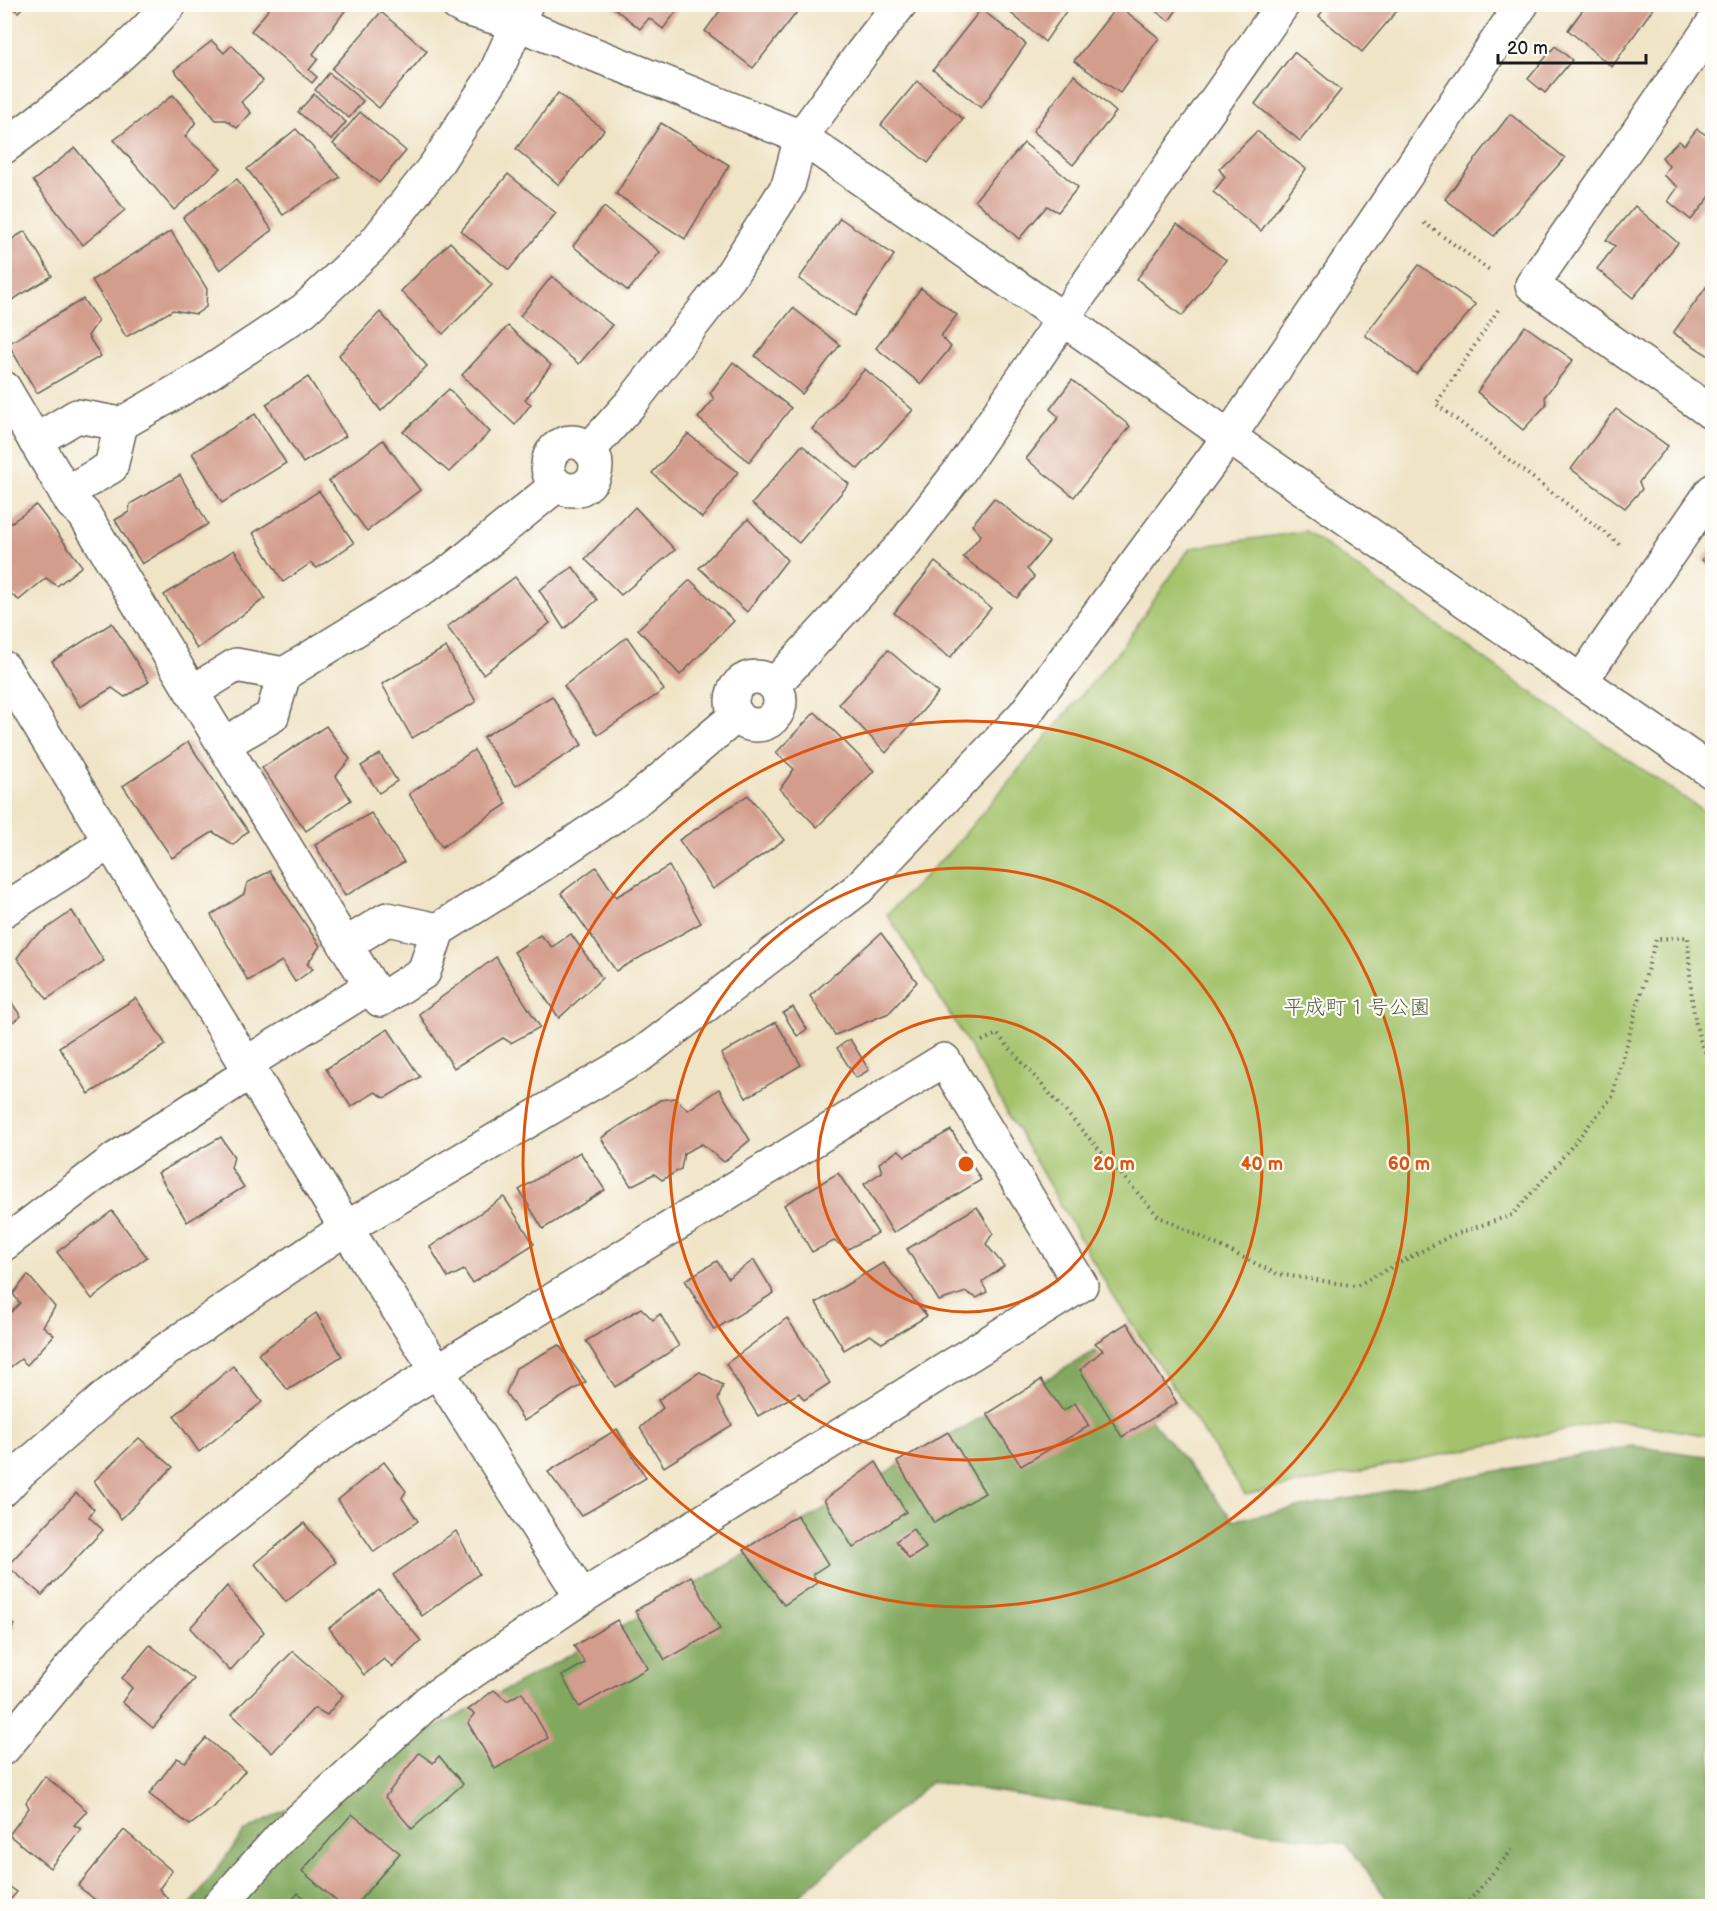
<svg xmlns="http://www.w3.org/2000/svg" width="1717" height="1911" font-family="'Balsamiq Sans','Klee One',sans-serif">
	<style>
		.green { fill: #a3c26a; stroke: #606f43; stroke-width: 1.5 }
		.forest { fill: #82a85e; stroke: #4f623d; stroke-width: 1.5 }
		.building { fill: #d39d8d }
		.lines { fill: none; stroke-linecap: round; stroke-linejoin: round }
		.minor-casing { stroke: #666258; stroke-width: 36 }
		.path { stroke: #666258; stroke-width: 4; stroke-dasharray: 1.5 4.5; stroke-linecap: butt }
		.minor { stroke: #fff; stroke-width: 33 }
		.ring { fill: none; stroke: #de560d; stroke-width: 3 }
		.labels { text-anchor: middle; stroke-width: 4.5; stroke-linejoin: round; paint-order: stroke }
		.park-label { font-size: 21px; fill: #525e3b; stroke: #fdfcf7 }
		.centre { fill: #de560d; stroke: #fdfcf7; stroke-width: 3 }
		.ring-label { font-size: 18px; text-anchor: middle; font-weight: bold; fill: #de560d; stroke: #fdfcf7; stroke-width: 4.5; stroke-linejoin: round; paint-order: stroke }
	</style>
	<rect width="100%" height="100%" fill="#fdfcf7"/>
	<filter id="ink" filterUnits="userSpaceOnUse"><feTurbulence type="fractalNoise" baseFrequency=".0167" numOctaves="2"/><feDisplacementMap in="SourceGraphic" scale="12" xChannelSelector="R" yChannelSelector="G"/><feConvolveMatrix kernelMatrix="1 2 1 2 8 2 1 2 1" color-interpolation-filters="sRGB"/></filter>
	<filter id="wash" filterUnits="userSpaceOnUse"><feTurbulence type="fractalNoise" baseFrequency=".008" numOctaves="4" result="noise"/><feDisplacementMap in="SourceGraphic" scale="24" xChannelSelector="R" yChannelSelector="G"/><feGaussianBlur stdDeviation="1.35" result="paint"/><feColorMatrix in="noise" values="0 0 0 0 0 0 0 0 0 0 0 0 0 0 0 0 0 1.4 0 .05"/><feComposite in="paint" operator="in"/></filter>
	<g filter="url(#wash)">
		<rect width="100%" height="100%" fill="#f0e4c7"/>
		<!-- green -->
		<polygon class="green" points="1306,531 1560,713 1712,817 1712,1436 1612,1420 1245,1495 1112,1294 958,1027 887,914 952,849 1121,648 1190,548"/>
		<!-- forest -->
		<polygon class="forest" points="1095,1351 1233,1520 1632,1446 1712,1457 1712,1906 1392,1906 1347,1844 931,1782 787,1906 190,1906 244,1832 612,1632"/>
		<g id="blocks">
			<!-- building -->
			<g class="building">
				<polygon points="4,4 26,4 18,12 12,8 4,14"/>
				<polygon points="273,4 350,4 313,54 318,59 309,70 317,77 312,83 251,31"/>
				<polygon points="609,4 682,4 663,29 649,18 640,29"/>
				<polygon points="725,4 788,4 797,12 753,68 705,31"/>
				<polygon points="1000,4 1071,4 1045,42"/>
				<polygon points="1146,4 1181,4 1169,21"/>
				<polygon points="1587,4 1656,4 1612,67 1568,30"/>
				<polygon points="1118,5 1159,38 1120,93 1074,61"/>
				<polygon points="1327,5 1402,5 1362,52 1319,16"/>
				<polygon points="981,9 1026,44 981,108 933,70"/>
				<polygon points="381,12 427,51 379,108 332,69"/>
				<polygon points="212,41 224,53 232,45 263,81 241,102 251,113 237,128 226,120 216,120 174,70"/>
				<polygon points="1555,46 1572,60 1545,93 1528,79"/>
				<polygon points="1294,52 1341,90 1300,141 1255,104"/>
				<polygon points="329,73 363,101 349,118 315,90"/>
				<polygon points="1074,75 1116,112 1073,165 1033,131"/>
				<polygon points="917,81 963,119 928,163 881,125"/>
				<polygon points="558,93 604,130 559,185 516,149"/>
				<polygon points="314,94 346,122 331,140 298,112"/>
				<polygon points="173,95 196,122 185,137 221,168 174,210 114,140"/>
				<polygon points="360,112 406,151 379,183 333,144"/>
				<polygon points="1510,114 1565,158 1494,236 1445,199"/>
				<polygon points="661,123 729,165 685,239 616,194"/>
				<polygon points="296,129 340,177 283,215 247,169"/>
				<polygon points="1697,129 1712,139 1712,194 1691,220 1668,201 1678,187 1663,175 1669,166 1662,157 1679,141 1684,145"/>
				<polygon points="1257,131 1306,169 1261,231 1213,192 1225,177 1219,169"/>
				<polygon points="1024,143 1078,187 1058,212 1047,206 1019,239 975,200"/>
				<polygon points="75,148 125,210 83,245 33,181"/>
				<polygon points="508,174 556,213 509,270 461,231"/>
				<polygon points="237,179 272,230 220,270 183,218"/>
				<polygon points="1635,206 1678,243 1633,298 1597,269 1615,246 1606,240"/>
				<polygon points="604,207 660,252 628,291 573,246"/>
				<polygon points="840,218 894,255 854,316 799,279"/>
				<polygon points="1177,224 1226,260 1182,316 1137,279"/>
				<polygon points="25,231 52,276 4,305 4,244"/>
				<polygon points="171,231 207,289 206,307 196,314 173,310 126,337 92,280"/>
				<polygon points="450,242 492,285 443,334 401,291"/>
				<polygon points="1419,265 1476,305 1416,374 1365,335"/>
				<polygon points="552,276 612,325 579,364 520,316"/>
				<polygon points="1712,279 1712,358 1673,333"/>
				<polygon points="921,288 957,315 941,336 951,347 921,384 876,348"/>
				<polygon points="83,299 98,321 88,336 101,356 37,393 8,344"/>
				<polygon points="793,308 840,345 802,394 755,356"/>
				<polygon points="380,312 427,366 381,411 339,355"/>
				<polygon points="508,326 551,365 525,400 531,404 515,425 462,375"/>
				<polygon points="1525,326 1573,360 1545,396 1546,405 1523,430 1477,392"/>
				<polygon points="733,362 791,408 749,462 698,418 714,399 710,393"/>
				<polygon points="865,369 913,410 858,469 812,429"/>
				<polygon points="308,377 346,436 303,463 266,404"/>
				<polygon points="1072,380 1130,426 1074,497 1026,459 1059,417 1050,409"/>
				<polygon points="449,389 490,432 449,472 403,432"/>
				<polygon points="1616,409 1668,446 1639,482 1642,489 1625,508 1571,469"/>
				<polygon points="255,414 286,463 222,503 192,453"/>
				<polygon points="688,434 738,472 702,518 652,473"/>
				<polygon points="383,440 420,490 367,531 329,481"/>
				<polygon points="802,445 849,484 799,543 752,504"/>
				<polygon points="180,475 208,524 142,564 115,520 129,512 130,504"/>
				<polygon points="319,491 354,543 317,568 311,563 283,582 253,533"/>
				<polygon points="994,498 1049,542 1027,569 1034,577 1017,598 963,557 981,535 972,525"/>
				<polygon points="36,505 82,566 57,586 46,578 19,600 4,589 4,528"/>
				<polygon points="635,507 675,550 621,595 585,559"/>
				<polygon points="748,519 787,560 747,612 699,568"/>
				<polygon points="1712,547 1712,568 1702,560"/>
				<polygon points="234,550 265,598 197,649 164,595"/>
				<polygon points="935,562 991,608 950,658 894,613"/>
				<polygon points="573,567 597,600 564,629 539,590"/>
				<polygon points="515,577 550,623 483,674 447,627"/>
				<polygon points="690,580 734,621 680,675 638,629"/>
				<polygon points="112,623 149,682 125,697 112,688 80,707 52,661"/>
				<polygon points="627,637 664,690 598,735 564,686"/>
				<polygon points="446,647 476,702 412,738 382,684"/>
				<polygon points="888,650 938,693 886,753 839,704"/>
				<polygon points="552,696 582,745 516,786 483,737"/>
				<polygon points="815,712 874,771 817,827 780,789 794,769 776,753"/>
				<polygon points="326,726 350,759 336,776 351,800 306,831 262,768"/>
				<polygon points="188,742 248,831 233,845 213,832 172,858 123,786"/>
				<polygon points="474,750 507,804 442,847 409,794"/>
				<polygon points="380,754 397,781 379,793 361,766"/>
				<polygon points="748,795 784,840 713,889 679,840"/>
				<polygon points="371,813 404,862 345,896 315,845"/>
				<polygon points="669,866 701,923 616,971 561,893 596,867 616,897"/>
				<polygon points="270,871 320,946 307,964 313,969 295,982 282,961 248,981 211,915 244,894 247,883"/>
				<polygon points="72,911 104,961 47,999 17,958 30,940"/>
				<polygon points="881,933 917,982 889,1013 835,1035 810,996"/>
				<polygon points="571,934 602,978 559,1018 514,952 540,935 552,947"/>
				<polygon points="496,957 540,1027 511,1043 503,1038 454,1068 419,1014"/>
				<polygon points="4,992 21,1016 4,1028"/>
				<polygon points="136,998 166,1045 89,1094 59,1047"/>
				<polygon points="793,1007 807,1029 797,1036 783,1013"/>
				<polygon points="776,1022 801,1065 746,1098 721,1054"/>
				<polygon points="388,1029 420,1077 385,1098 375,1092 351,1107 326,1069"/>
				<polygon points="850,1039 869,1070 856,1078 837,1048"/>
				<polygon points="719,1089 750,1140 724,1162 702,1144 684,1153 681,1169 662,1180 654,1174 631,1186 601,1138 660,1100 675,1098 688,1110"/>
				<polygon points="951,1130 981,1180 893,1233 864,1184 882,1172 879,1163 899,1150 905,1156"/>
				<polygon points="221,1137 234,1157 231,1168 244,1187 187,1222 158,1173"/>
				<polygon points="580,1152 605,1190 543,1229 519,1190"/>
				<polygon points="838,1173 878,1233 848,1249 834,1241 812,1252 784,1205"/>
				<polygon points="504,1197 534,1244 472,1283 464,1270 448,1278 430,1247"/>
				<polygon points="977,1207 993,1233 986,1244 1004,1266 982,1282 987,1292 977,1298 966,1292 939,1301 907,1249"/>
				<polygon points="112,1211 147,1257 92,1299 57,1252"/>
				<polygon points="754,1260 774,1293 714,1330 685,1280 717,1261 728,1278"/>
				<polygon points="883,1263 927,1316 882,1343 870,1335 844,1350 816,1303"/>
				<polygon points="28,1275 55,1307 43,1326 54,1335 27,1365 21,1359 4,1372 4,1319 20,1303 13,1294"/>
				<polygon points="641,1308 653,1320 660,1314 679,1346 615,1387 586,1341"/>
				<polygon points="316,1313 342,1356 288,1390 258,1354"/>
				<polygon points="787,1318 830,1383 804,1400 799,1393 758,1416 726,1364"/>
				<polygon points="1127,1323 1177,1403 1122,1437 1080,1370 1103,1350 1095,1343"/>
				<polygon points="559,1345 586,1382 524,1421 506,1393 516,1368"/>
				<polygon points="233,1366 262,1402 199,1452 174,1416"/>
				<polygon points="700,1372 723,1385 718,1400 732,1425 664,1467 640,1428 663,1408 658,1400"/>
				<polygon points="1041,1380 1063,1411 1075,1403 1089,1426 1021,1466 987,1414"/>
				<polygon points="617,1429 646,1478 581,1516 548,1472"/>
				<polygon points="948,1432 985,1493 934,1523 897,1462"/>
				<polygon points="139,1438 173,1467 121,1519 94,1481"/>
				<polygon points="384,1462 406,1491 402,1498 418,1521 374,1552 338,1500"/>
				<polygon points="876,1462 906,1512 853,1548 824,1500"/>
				<polygon points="76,1493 94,1509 89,1517 103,1530 42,1595 7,1566"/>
				<polygon points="797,1515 828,1564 813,1574 817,1583 784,1605 744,1550"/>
				<polygon points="304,1523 336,1562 286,1602 255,1564"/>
				<polygon points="913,1529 926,1548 909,1559 896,1541"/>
				<polygon points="456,1531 479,1574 422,1616 393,1575"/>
				<polygon points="691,1576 720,1629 665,1660 635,1611"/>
				<polygon points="227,1586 264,1632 230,1671 190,1628"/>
				<polygon points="379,1590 421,1641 393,1667 384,1659 364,1675 329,1628"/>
				<polygon points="4,1617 15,1625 4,1638"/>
				<polygon points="617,1620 648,1668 579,1707 562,1676 585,1663 574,1646"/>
				<polygon points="150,1645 194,1679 153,1728 122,1702 132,1688 122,1678"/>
				<polygon points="293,1651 343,1695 327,1715 314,1708 272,1753 232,1714"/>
				<polygon points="494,1690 507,1701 522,1692 548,1738 495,1769 468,1723 475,1714 468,1710"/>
				<polygon points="206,1738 245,1771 214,1807 190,1825 149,1794 177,1758 185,1762"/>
				<polygon points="419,1753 433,1763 439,1756 463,1784 412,1829 385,1797"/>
				<polygon points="45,1776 87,1811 74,1825 81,1829 50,1868 9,1835 29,1808 26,1802"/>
				<polygon points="352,1814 400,1853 355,1906 342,1906 302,1871"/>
				<polygon points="124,1830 172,1871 159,1889 169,1900 163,1906 103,1906 78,1886"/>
				<polygon points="4,1883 17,1892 5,1906 4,1906"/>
				<polygon points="298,1893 316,1906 287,1906"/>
			</g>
		</g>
	</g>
	<g filter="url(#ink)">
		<use href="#blocks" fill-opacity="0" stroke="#666258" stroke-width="1.5"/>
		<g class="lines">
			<!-- minor casing -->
			<g class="minor-casing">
				<g id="minor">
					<polyline points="457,4 466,9 518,24 801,137 1063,319 1229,437 1712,772"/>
					<polyline points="1712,25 1532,285 1712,413"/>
					<path d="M4,147C59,106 126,56 170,4"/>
					<polyline points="4,388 72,503 84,514 331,922 380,1000 424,972 438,930 541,865 634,802 737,715"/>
					<polyline points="35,441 77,416 121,424 207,374 304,310 373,245 435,166 495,74 526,4"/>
					<circle cx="572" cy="466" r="24"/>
					<polyline points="589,450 632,402 729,278 788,186 801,137 862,53 900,4"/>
					<polyline points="66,493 111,467 121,424"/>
					<polyline points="4,668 346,1228 582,1597"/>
					<circle cx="756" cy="701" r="24"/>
					<polyline points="1581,681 1712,491"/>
					<polyline points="774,685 902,546 959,472 1063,319 1283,4"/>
					<polyline points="192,692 236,665 284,674 451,571 557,485"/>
					<polyline points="224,744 272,716 284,674"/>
					<polyline points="4,910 110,842"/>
					<polyline points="345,945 387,919 438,930"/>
					<polyline points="247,1063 371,986"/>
					<polyline points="4,1244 114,1160 252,1071"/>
					<polyline points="4,1489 21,1471 108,1395 163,1352 346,1228 642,1054 858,889 1024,715 1229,437 1522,4"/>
					<polyline points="4,1748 97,1636 167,1570 319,1448 398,1395 944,1060 1081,1285 582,1597 429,1701 280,1838 219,1906"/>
				</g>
			</g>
			<!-- path -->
			<g class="path">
				<polyline points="1424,223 1491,271"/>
				<polyline points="1498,310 1436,404 1622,546"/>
				<path d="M982,1041L997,1034L1158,1216L1277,1274L1356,1286L1450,1236L1512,1215L1558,1163L1612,1097L1656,939L1688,937C1690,966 1690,1042 1712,1060"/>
				<polyline points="1465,1906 1512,1850"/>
			</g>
			<!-- minor -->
			<use href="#minor" class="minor"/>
		</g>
	</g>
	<!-- distance rings -->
	<g class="ring">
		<circle cx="966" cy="1164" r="148"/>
		<circle cx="966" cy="1164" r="296"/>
		<circle cx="966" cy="1164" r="443"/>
	</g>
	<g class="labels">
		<!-- park labels -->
		<g class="park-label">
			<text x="1357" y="1014">平成町１号公園</text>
		</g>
	</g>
	<circle cx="966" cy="1164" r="9" class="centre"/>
	<g class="ring-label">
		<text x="1114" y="1170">20 m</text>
		<text x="1262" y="1170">40 m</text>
		<text x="1409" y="1170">60 m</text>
	</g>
	<!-- margin -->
	<rect width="1717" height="1911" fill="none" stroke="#fdfcf7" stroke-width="24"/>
	<!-- scale -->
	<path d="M1498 54v9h148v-9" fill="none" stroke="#1c1c1c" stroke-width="3"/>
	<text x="1507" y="54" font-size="18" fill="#1c1c1c" stroke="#fdfcf7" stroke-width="4.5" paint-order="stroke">20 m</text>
</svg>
